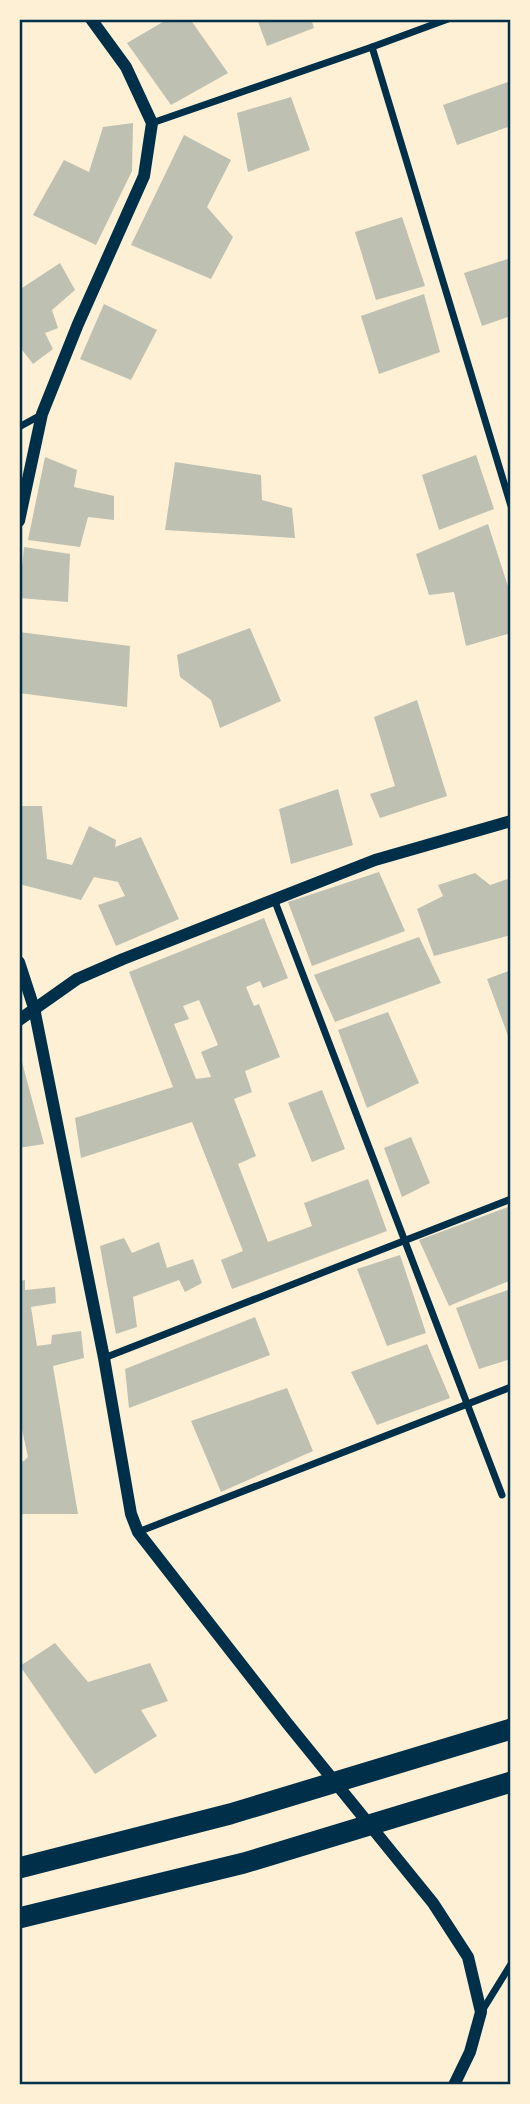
<svg xmlns="http://www.w3.org/2000/svg" width="530" height="2104" font-family="Helvetica,sans-serif">
	<style>
		.building { fill: #bec0b2; fill-rule: evenodd }
		.lines { fill: none; stroke-linecap: round; stroke-linejoin: round }
		.minor { stroke: #003049; stroke-width: 7 }
		.tertiary { stroke: #003049; stroke-width: 12 }
		.motorway { stroke: #003049; stroke-width: 21 }
		.neatline { fill: none; stroke: #003049; stroke-width: 2.5 }
	</style>
	<rect width="100%" height="100%" fill="#fdf0d5"/>
	<!-- building -->
	<g class="building">
		<polygon points="168,19 190,19 228,73 171,105 127,43"/>
		<polygon points="257,19 311,19 314,28 267,46"/>
		<polygon points="508,82 511,90 511,126 457,145 443,105"/>
		<polygon points="291,97 310,150 248,172 237,113"/>
		<polygon points="133,123 132,171 96,245 33,215 64,160 89,172 103,127"/>
		<polygon points="184,135 231,160 207,207 233,237 211,279 131,245"/>
		<polygon points="402,217 425,286 376,300 355,232"/>
		<polygon points="511,258 511,316 482,326 464,273"/>
		<polygon points="60,263 75,290 52,310 58,328 45,333 53,349 33,364 19,346 19,290"/>
		<polygon points="424,294 440,352 379,374 361,316"/>
		<polygon points="104,304 157,330 131,380 80,359"/>
		<polygon points="476,455 494,509 439,530 422,475"/>
		<polygon points="45,457 77,470 74,487 114,496 114,520 88,517 80,547 28,540"/>
		<polygon points="175,462 261,475 262,500 292,508 295,538 165,530"/>
		<polygon points="488,524 511,596 511,633 466,646 454,592 429,595 416,554"/>
		<polygon points="24,547 70,554 68,602 19,598"/>
		<polygon points="250,628 281,701 220,728 211,700 180,677 177,655"/>
		<polygon points="19,632 130,646 127,707 19,693"/>
		<polygon points="417,700 447,796 380,818 370,794 395,786 374,717"/>
		<polygon points="338,789 353,845 291,864 279,809"/>
		<polygon points="19,806 42,806 47,859 72,865 89,826 116,840 115,847 141,837 179,919 116,946 98,905 125,896 118,882 94,877 81,900 19,884"/>
		<polygon points="379,872 405,931 312,966 288,902"/>
		<polygon points="475,873 490,885 511,878 511,935 434,956 417,909 443,896 438,885"/>
		<path d="M264,918L288,978L263,988L260,981L246,987L254,1006L259,1004L280,1057L245,1071L252,1092L234,1099L256,1156L238,1164L268,1242L312,1226L304,1203L368,1179L387,1231L232,1289L221,1260L243,1251L192,1122L81,1158L75,1118L173,1087L129,972ZM199,1000L218,1045L201,1052L211,1077L196,1079L174,1024L189,1019L183,1006Z"/>
		<polygon points="419,937 441,983 335,1022 314,975"/>
		<polygon points="511,970 511,1041 510,1041 487,979"/>
		<polygon points="388,1012 419,1083 367,1108 338,1030"/>
		<polygon points="19,1051 44,1144 19,1148"/>
		<polygon points="322,1090 345,1149 312,1162 288,1103"/>
		<polygon points="411,1137 430,1183 402,1197 384,1148"/>
		<polygon points="511,1206 511,1280 449,1306 419,1240"/>
		<polygon points="124,1238 132,1253 159,1242 167,1268 193,1259 202,1283 185,1292 179,1280 133,1297 137,1327 116,1334 100,1246"/>
		<polygon points="400,1255 426,1333 387,1346 357,1269"/>
		<polygon points="25,1280 25,1290 55,1287 56,1303 31,1307 37,1346 51,1344 52,1335 81,1331 84,1358 53,1366 78,1514 23,1514 19,1516 19,1462 24,1461 28,1457 19,1416 19,1281"/>
		<polygon points="511,1289 511,1359 479,1369 456,1308"/>
		<polygon points="255,1317 270,1355 129,1408 125,1369"/>
		<polygon points="427,1344 450,1398 377,1425 351,1372"/>
		<polygon points="287,1388 313,1451 221,1492 191,1421"/>
		<polygon points="55,1643 88,1682 150,1663 168,1701 141,1710 157,1736 95,1774 20,1666"/>
	</g>
	<g class="lines">
		<!-- minor -->
		<g class="minor">
			<polyline points="372,47 448,19"/>
			<polyline points="152,123 372,47 511,506"/>
			<polyline points="19,427 41,415"/>
			<polyline points="274,899 502,1495"/>
			<polyline points="104,1358 511,1199"/>
			<polyline points="138,1532 511,1387"/>
			<polyline points="482,2011 511,1964"/>
		</g>
		<!-- tertiary -->
		<g class="tertiary">
			<polyline points="19,521 42,414 78,324 144,176 152,123 126,67 91,19"/>
			<polyline points="19,962 34,1008 104,1358 131,1514 138,1532 287,1723 433,1903 468,1957 481,2012 470,2052 454,2085"/>
			<polyline points="19,1020 77,979 123,959 375,860 511,821"/>
		</g>
		<!-- motorway -->
		<g class="motorway">
			<polyline points="19,1868 230,1814 511,1729"/>
			<polyline points="19,1918 244,1863 511,1782"/>
		</g>
	</g>
	<!-- border -->
	<rect width="530" height="2104" fill="none" stroke="#fdf0d5" stroke-width="42"/>
	<rect x="21" y="21" width="488" height="2062" class="neatline"/>
</svg>
